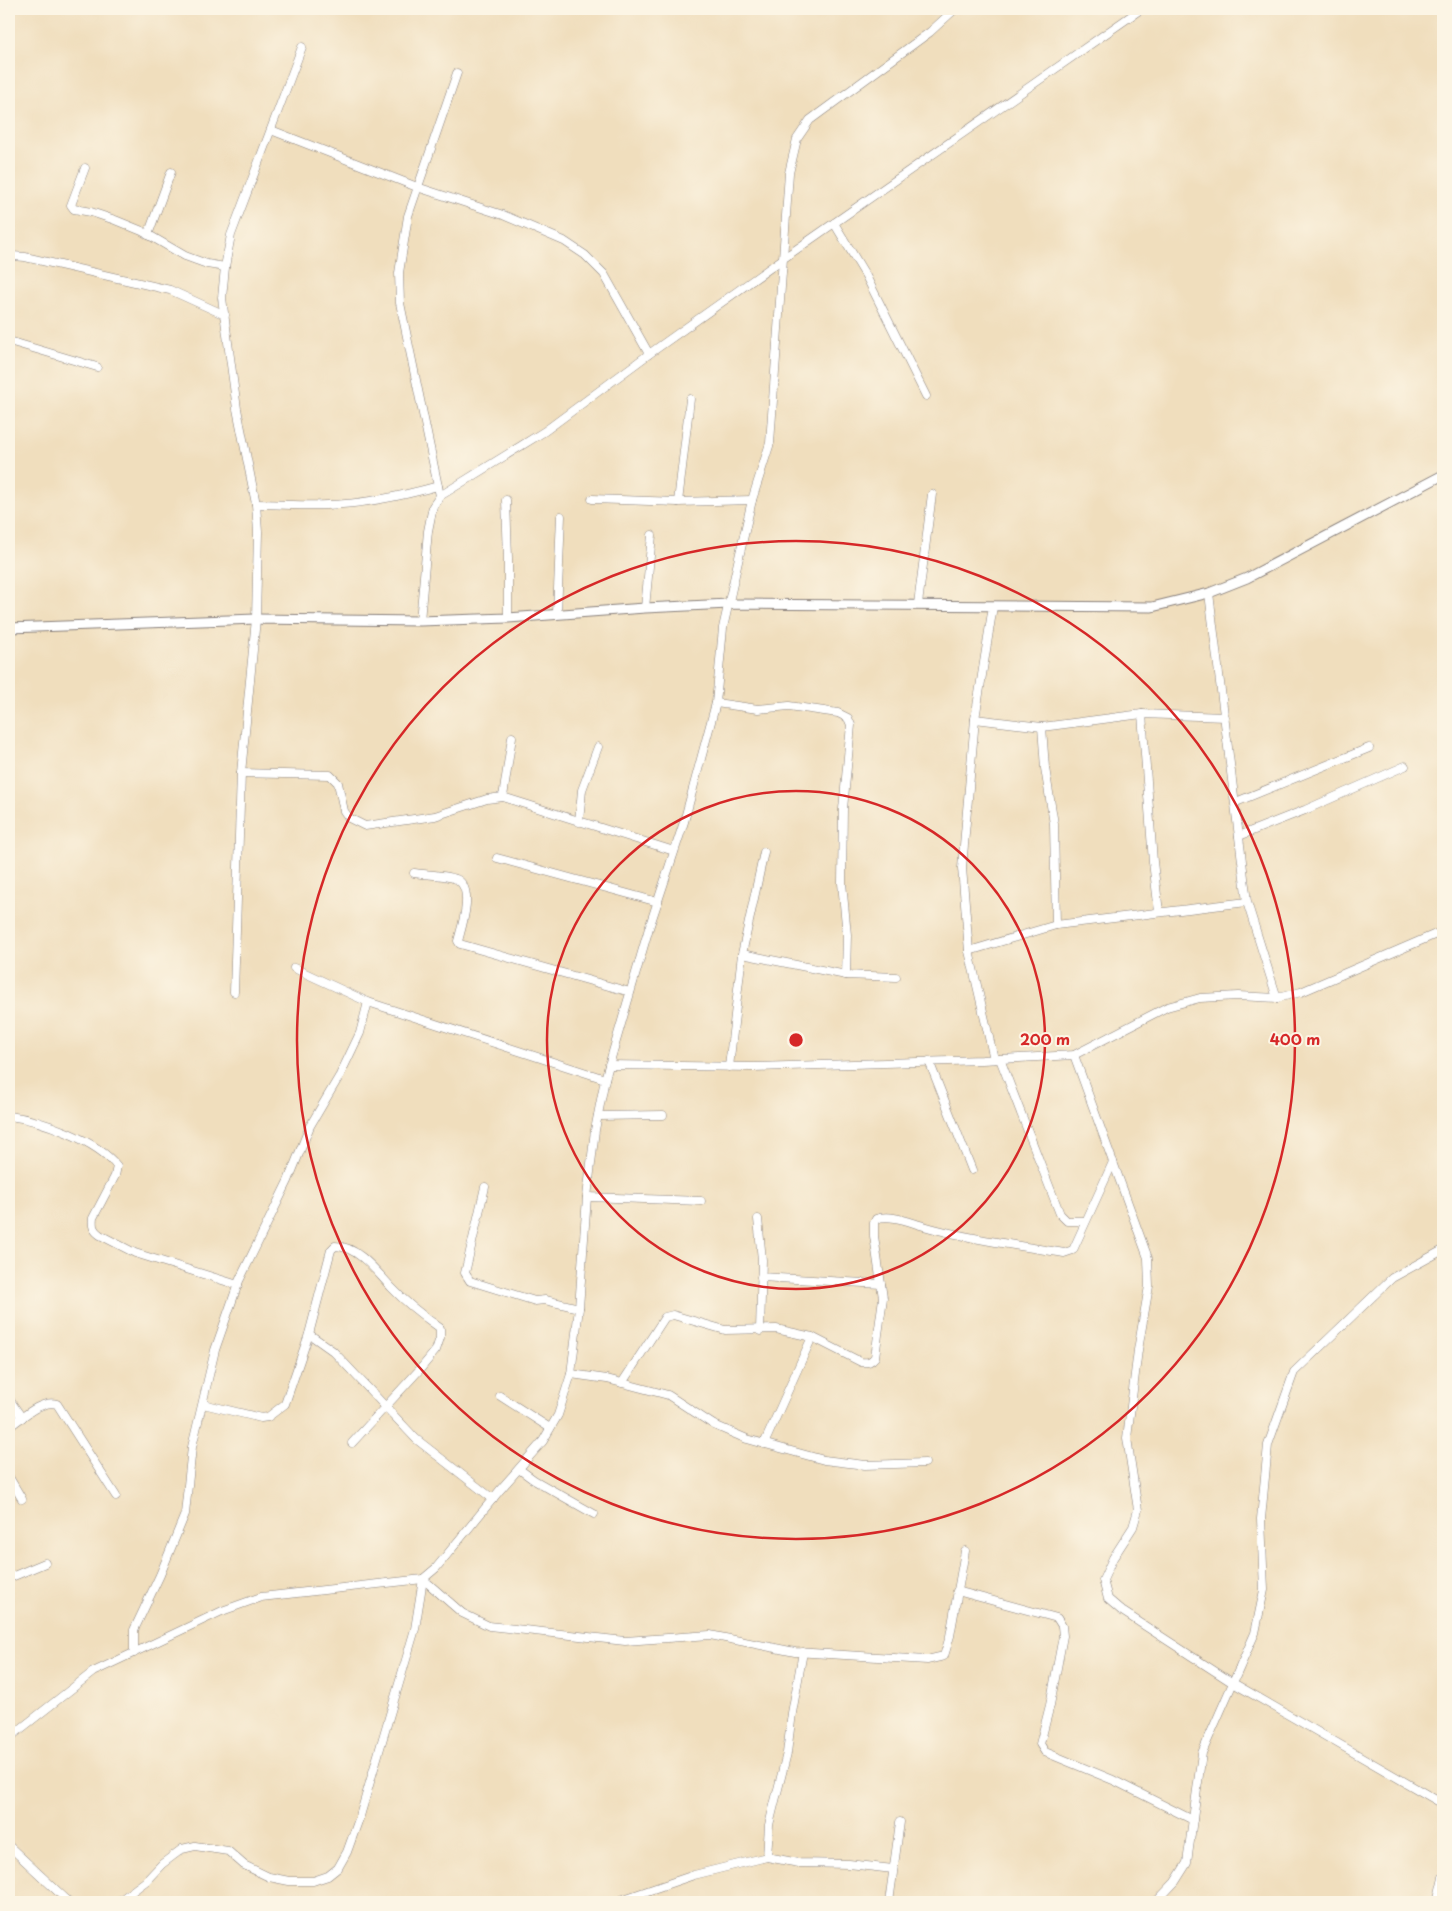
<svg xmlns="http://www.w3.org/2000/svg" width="1452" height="1911" font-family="'Playpen Sans',sans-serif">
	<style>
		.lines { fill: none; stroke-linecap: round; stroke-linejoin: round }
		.minor-casing { stroke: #89807c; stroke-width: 9 }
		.tertiary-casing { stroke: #89807c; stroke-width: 11 }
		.minor { stroke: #fff; stroke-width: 8 }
		.tertiary { stroke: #fff; stroke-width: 9 }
		.ring { fill: none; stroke: #d62828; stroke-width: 2.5 }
		.centre { fill: #d62828; stroke: #fcf5e5; stroke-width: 2.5 }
		.ring-label { font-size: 15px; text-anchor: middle; font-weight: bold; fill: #d62828; stroke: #fcf5e5; stroke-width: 4; stroke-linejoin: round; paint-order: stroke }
	</style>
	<rect width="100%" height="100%" fill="#fcf5e5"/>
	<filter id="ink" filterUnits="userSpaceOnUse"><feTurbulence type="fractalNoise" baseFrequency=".02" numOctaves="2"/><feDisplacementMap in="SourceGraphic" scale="10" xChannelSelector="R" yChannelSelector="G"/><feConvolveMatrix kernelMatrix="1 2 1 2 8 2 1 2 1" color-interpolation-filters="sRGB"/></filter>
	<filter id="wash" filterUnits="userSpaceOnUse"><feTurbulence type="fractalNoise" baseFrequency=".0096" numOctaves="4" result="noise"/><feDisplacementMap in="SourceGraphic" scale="20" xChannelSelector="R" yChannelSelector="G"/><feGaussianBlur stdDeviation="1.12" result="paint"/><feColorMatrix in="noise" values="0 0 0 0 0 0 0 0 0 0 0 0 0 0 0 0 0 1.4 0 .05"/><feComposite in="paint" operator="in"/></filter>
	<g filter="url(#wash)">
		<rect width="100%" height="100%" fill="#f0debd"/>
	</g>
	<g filter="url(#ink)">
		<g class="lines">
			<!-- minor casing -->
			<g class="minor-casing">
				<g id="minor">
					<polyline points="271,130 417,187 503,215 564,241 585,255 604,274 649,354"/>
					<polyline points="85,168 71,205 74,209 91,212 115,220 142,231 185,256 207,264 225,267"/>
					<polyline points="834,223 866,276 926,396"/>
					<polyline points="148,235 171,172"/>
					<polyline points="9,260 13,256 25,257 170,290 225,315"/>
					<polyline points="9,341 97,367"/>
					<polyline points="440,496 400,303 399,273 408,216 457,73"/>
					<polyline points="592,499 678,502 752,500"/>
					<polyline points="506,500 508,558 508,618"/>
					<polyline points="678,502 690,399"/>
					<path d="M256,504C280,504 303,506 327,505C364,504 402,496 438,486"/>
					<polyline points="1209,593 1247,902 1277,998"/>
					<polyline points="918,604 932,494"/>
					<polyline points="993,606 975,719 962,868 969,951 994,1059"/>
					<polyline points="645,608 652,535"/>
					<polyline points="557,613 561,516"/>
					<polyline points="420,621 428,531 433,506 440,496 545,431 649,354 784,258 1141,9"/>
					<polyline points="716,703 758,709 789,706 838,713 848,718 851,725 843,809 842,883 847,935 846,975"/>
					<polyline points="1142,714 1153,862 1159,912"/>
					<polyline points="975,719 1042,727 1142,714 1225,717"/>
					<polyline points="1042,727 1045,768 1054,824 1056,925"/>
					<polyline points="241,773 330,775 338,783 344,811 349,818 365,826 435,816 487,799 503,797 674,851"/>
					<polyline points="503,797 512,737"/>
					<polyline points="1236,802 1369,748"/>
					<polyline points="579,822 582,790 598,747"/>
					<polyline points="1239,836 1305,810 1405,766"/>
					<polyline points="497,858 658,902"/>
					<path d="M414,873C425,875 450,875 458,880C474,890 462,926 458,941L460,944L630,992"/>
					<polyline points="969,951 1056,925 1247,902"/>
					<polyline points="742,954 846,975 896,977"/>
					<polyline points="294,968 368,1002 605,1079"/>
					<polyline points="234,992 241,773 256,619 258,532 256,504 237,409 222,298 225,267 231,235 302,47"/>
					<polyline points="1074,1055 1148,1258 1149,1286 1138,1350 1127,1438 1138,1510 1133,1527 1113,1558 1103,1580 1108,1599 1122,1611 1233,1683 1443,1804"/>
					<polyline points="1000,1059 1060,1214 1067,1221 1085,1221"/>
					<polyline points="929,1061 972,1170"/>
					<polyline points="609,1065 753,1067 982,1060 1074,1055 1167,1007 1200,998 1238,996 1277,998 1301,992 1443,931"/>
					<polyline points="729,1067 742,954 764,852"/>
					<path d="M9,1116C42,1120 96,1140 117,1166L115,1176L93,1218C92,1226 93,1230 100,1235L135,1253L238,1285"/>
					<polyline points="598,1116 663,1115"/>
					<polyline points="485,1187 465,1273 470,1281 535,1301 545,1300 579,1308"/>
					<polyline points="587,1197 701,1201"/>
					<polyline points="758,1219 762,1260 760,1331"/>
					<polyline points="761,1277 881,1284"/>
					<polyline points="309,1334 333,1351 416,1439 493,1499"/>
					<path d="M812,1337L861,1362C868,1363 871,1362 875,1357L883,1298L874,1236V1223L876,1219C889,1214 907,1221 920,1225C967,1239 1016,1245 1064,1253L1073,1250L1113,1162"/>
					<polyline points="571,1374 607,1379 668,1395 714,1425 747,1439 824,1460 865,1465 925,1463"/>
					<polyline points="622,1383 665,1317 673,1315 725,1330 776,1329 812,1337 764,1444"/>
					<polyline points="500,1396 550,1428"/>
					<polyline points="9,1399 22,1418"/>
					<path d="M203,1404L261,1418L268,1417L285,1404L309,1334L331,1250L335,1246C358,1246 377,1272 391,1287C405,1302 423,1316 440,1328V1338L436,1350L422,1367L352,1443"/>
					<path d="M9,1427C21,1419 41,1399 57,1404L116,1496"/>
					<polyline points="519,1469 534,1480 594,1514"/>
					<polyline points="9,1477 22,1499"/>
					<polyline points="9,1578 45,1563"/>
					<polyline points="423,1579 462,1613 489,1626 625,1641 710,1635 795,1652 927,1660 944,1656 950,1636 965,1551"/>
					<polyline points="957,1591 1057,1618 1062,1626 1063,1636 1050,1705 1040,1744 1045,1752 1113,1780 1193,1820"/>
					<polyline points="134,1653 134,1630 160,1575 185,1514 192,1447 215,1350 239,1281 288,1181 310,1126 340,1075 360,1033 368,1002"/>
					<polyline points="9,1738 93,1672 222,1611 261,1597 423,1579 436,1568 500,1490 543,1441 558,1415 571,1374 579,1308 587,1197 595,1130 605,1079 649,928 684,822 716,703 723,628 752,500 770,443 789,173 797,139 810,120 930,32 954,10"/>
					<polyline points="9,1846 69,1902"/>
					<polyline points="767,1857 769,1825 787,1753 792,1713 803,1652"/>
					<polyline points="118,1902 146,1881 162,1864 182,1849 195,1846 228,1851 244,1865 269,1877 289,1881 313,1881 328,1876 338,1868 347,1852 360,1816 415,1629 423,1579"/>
					<polyline points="615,1902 694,1875 767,1857 799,1863 849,1864 893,1869"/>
					<polyline points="889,1902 900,1822"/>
					<polyline points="1156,1902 1175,1882 1187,1863 1202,1753 1255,1633 1264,1590 1261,1519 1268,1445 1294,1372 1392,1278 1443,1250"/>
					<polyline points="1437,1902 1443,1877"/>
				</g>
			</g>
			<!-- tertiary casing -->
			<g class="tertiary-casing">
				<polyline id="tertiary" points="9,628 256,619 420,621 508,618 645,608 729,604 1152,607 1209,593 1247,578 1443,475"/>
			</g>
			<!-- minor -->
			<use href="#minor" class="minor"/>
			<!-- tertiary -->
			<use href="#tertiary" class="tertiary"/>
		</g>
	</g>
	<!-- distance rings -->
	<g class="ring">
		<circle cx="796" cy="1040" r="249"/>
		<circle cx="796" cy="1040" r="499"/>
	</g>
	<circle cx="796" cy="1040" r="8" class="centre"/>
	<g class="ring-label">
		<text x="1045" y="1045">200 m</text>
		<text x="1295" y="1045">400 m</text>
	</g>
	<!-- margin -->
	<rect width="1452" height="1911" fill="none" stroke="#fcf5e5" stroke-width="30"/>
</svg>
